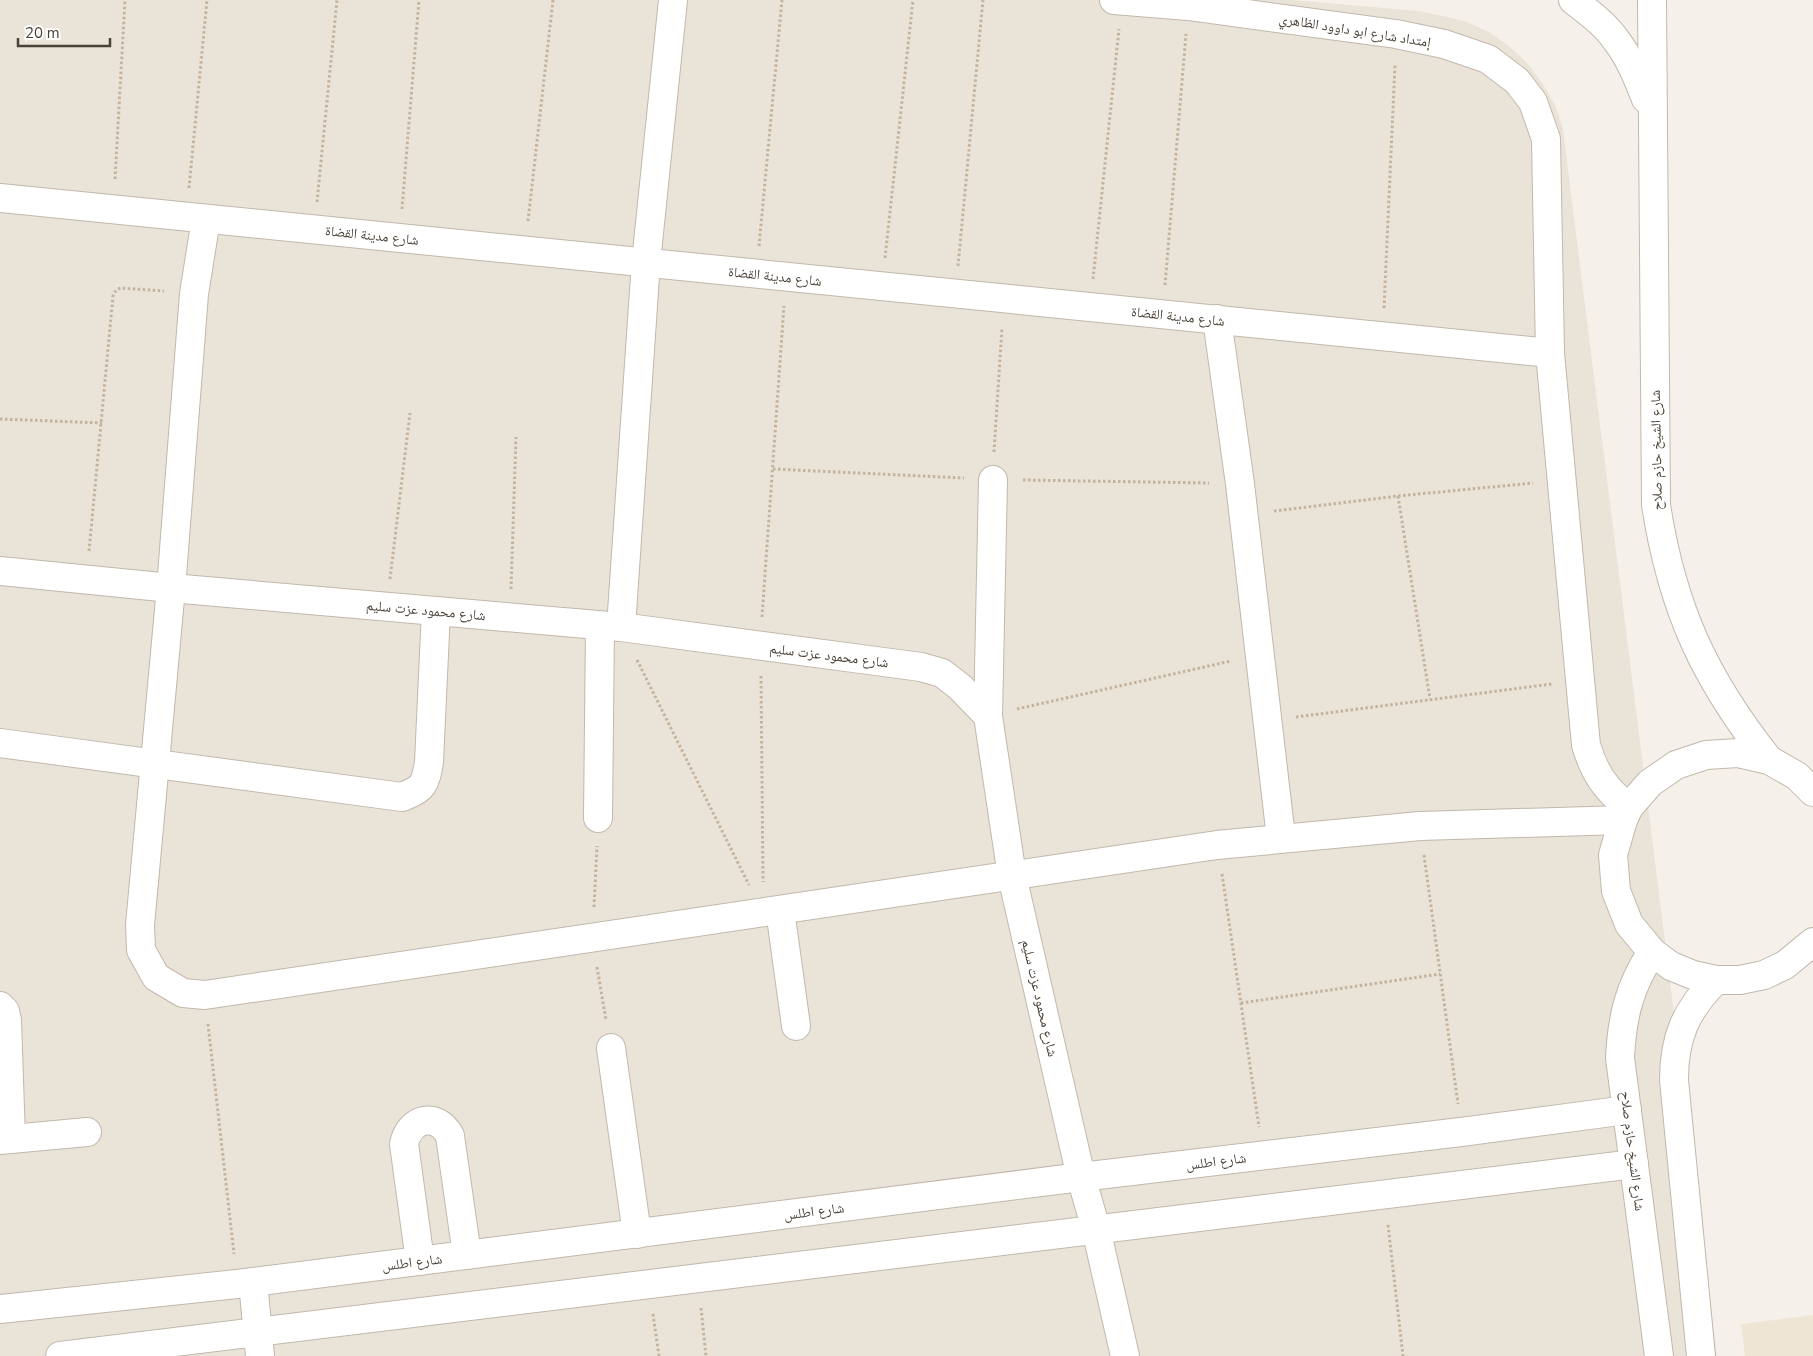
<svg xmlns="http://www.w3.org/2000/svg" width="1813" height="1356" font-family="'Nunito Sans','Noto Naskh Arabic',sans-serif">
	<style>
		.residential { fill: #eae3d8 }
		.education { fill: #efe5d4 }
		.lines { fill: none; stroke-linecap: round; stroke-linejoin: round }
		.minor-casing { stroke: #c2b8ac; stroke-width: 30 }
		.tertiary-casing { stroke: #c2b8ac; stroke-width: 30 }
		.path { stroke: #c4b39d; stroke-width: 3; stroke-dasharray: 2.5 2.5; stroke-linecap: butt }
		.minor { stroke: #fff; stroke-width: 28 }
		.tertiary { stroke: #fff; stroke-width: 28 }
		.labels { text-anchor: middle; stroke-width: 5; stroke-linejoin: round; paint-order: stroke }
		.street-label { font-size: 14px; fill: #4a4137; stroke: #fff }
	</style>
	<rect width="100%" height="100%" fill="#f5f1ea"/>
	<!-- residential -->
	<polygon class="residential" points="0,0 1292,0 1418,11 1443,16 1467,22 1489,32 1510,47 1528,64 1543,84 1555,105 1563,129 1717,1356 0,1356"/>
	<!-- education -->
	<polygon class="education" points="1813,1315 1813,1356 1745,1356 1741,1324"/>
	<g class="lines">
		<!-- minor casing -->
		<g class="minor-casing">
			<g id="minor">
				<polyline points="0,198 1550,353"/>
				<polyline points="206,219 194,294 171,588 140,925 141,950 156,977 183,993 205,995 1217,845 1420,826 1623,820"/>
				<polyline points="1217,319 1240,484 1281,838"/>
				<polyline points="0,571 171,588 621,627 921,667 942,673 960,687 988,716 1012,876 1081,1177 1096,1229 1125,1356"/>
				<polyline points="621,627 646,262 673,0"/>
				<polyline points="988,716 993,480"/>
				<path d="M0,743L402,797C424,788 425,785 429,762L436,611"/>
				<polyline points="598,818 600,626"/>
				<polyline points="780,910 796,1026"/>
				<polyline points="0,1006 5,1011 7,1020 11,1139"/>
				<polyline points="611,1048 637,1234"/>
				<polyline points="0,1140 87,1132"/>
				<path d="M420,1261L404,1144C409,1118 437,1111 450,1136L467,1255"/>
				<polyline points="253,1282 260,1356"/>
			</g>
		</g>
		<!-- tertiary casing -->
		<g class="tertiary-casing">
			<g id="tertiary">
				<path d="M1114,0L1188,6L1396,34L1444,44L1488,59L1517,81L1533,102L1546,139L1550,353L1586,745C1594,772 1606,791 1629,807"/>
				<path d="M1573,0C1588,12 1605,24 1616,40C1630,58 1638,79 1646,99"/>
				<path d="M1652,0L1656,505C1672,608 1704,678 1769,760"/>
				<polyline points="1813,792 1797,776 1769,760 1738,753 1706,755 1676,765 1650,783 1629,807 1623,820 1613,855 1616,891 1629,924 1652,952 1671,966 1693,975 1716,980 1740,980 1764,975 1785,965 1813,942"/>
				<path d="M1652,952C1629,987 1622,1017 1620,1058L1659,1356"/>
				<polyline points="0,1309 237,1284 1081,1177 1461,1132 1627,1110"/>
				<polyline points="60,1356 1634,1164"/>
				<path d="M1701,1356L1674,1080C1674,1037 1686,1010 1716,980"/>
			</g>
		</g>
		<!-- path -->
		<g class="path">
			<polyline points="115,179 125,0"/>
			<polyline points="189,188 207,0"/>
			<polyline points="317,202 337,0"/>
			<polyline points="402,209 419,0"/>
			<polyline points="528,221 553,0"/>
			<polyline points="759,246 782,0"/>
			<polyline points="885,258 913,0"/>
			<polyline points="958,266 983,0"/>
			<polyline points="1093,279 1119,29"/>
			<polyline points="1165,285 1186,34"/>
			<polyline points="1384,308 1395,65"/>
			<polyline points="0,419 102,423"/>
			<polyline points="994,452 1002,328"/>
			<polyline points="773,469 964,478"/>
			<polyline points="1023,480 1209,483"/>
			<polyline points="1398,496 1430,699"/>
			<polyline points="1274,511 1398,496 1533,483"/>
			<polyline points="89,551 113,296 116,290 121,288 164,291"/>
			<polyline points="390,579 410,413"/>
			<polyline points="511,589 516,437"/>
			<polyline points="762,617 784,306"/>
			<polyline points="637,660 749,885"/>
			<polyline points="761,676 763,882"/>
			<polyline points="1017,709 1231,661"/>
			<polyline points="1296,717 1552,684"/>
			<polyline points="1424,855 1458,1104"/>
			<polyline points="1222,874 1259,1127"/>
			<polyline points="594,907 597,846"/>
			<polyline points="597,967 606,1020"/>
			<polyline points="1241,1003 1440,974"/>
			<polyline points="208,1024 234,1254"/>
			<polyline points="1388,1225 1403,1356"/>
			<polyline points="701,1308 706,1356"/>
			<polyline points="653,1314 659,1356"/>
		</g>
		<!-- minor -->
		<use href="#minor" class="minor"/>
		<!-- tertiary -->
		<use href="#tertiary" class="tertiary"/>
	</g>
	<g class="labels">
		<!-- street labels -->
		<g class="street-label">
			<text transform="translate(1355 30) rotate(9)" y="5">إمتداد شارع ابو داوود الظاهري</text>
			<text transform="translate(372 235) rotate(6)" y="5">شارع مدينة القضاة</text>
			<text transform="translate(775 276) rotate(6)" y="5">شارع مدينة القضاة</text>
			<text transform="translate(1178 316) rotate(6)" y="5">شارع مدينة القضاة</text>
			<text transform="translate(1656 450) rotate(-91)" y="5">شارع الشيخ حازم صلاح</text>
			<text transform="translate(426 610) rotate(5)" y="5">شارع محمود عزت سليم</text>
			<text transform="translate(829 655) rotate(7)" y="5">شارع محمود عزت سليم</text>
			<text transform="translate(1040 998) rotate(77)" y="5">شارع محمود عزت سليم</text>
			<text transform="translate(1633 1151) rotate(83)" y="5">شارع الشيخ حازم صلاح</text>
			<text transform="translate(1216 1161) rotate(-7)" y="5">شارع اطلس</text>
			<text transform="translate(814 1211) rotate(-7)" y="5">شارع اطلس</text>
			<text transform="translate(412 1262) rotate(-7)" y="5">شارع اطلس</text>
		</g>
	</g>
	<!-- scale -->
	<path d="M18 38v8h92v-8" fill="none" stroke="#4a4137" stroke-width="2.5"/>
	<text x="25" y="38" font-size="15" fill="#4a4137" stroke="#ffffff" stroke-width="4" paint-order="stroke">20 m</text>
</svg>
